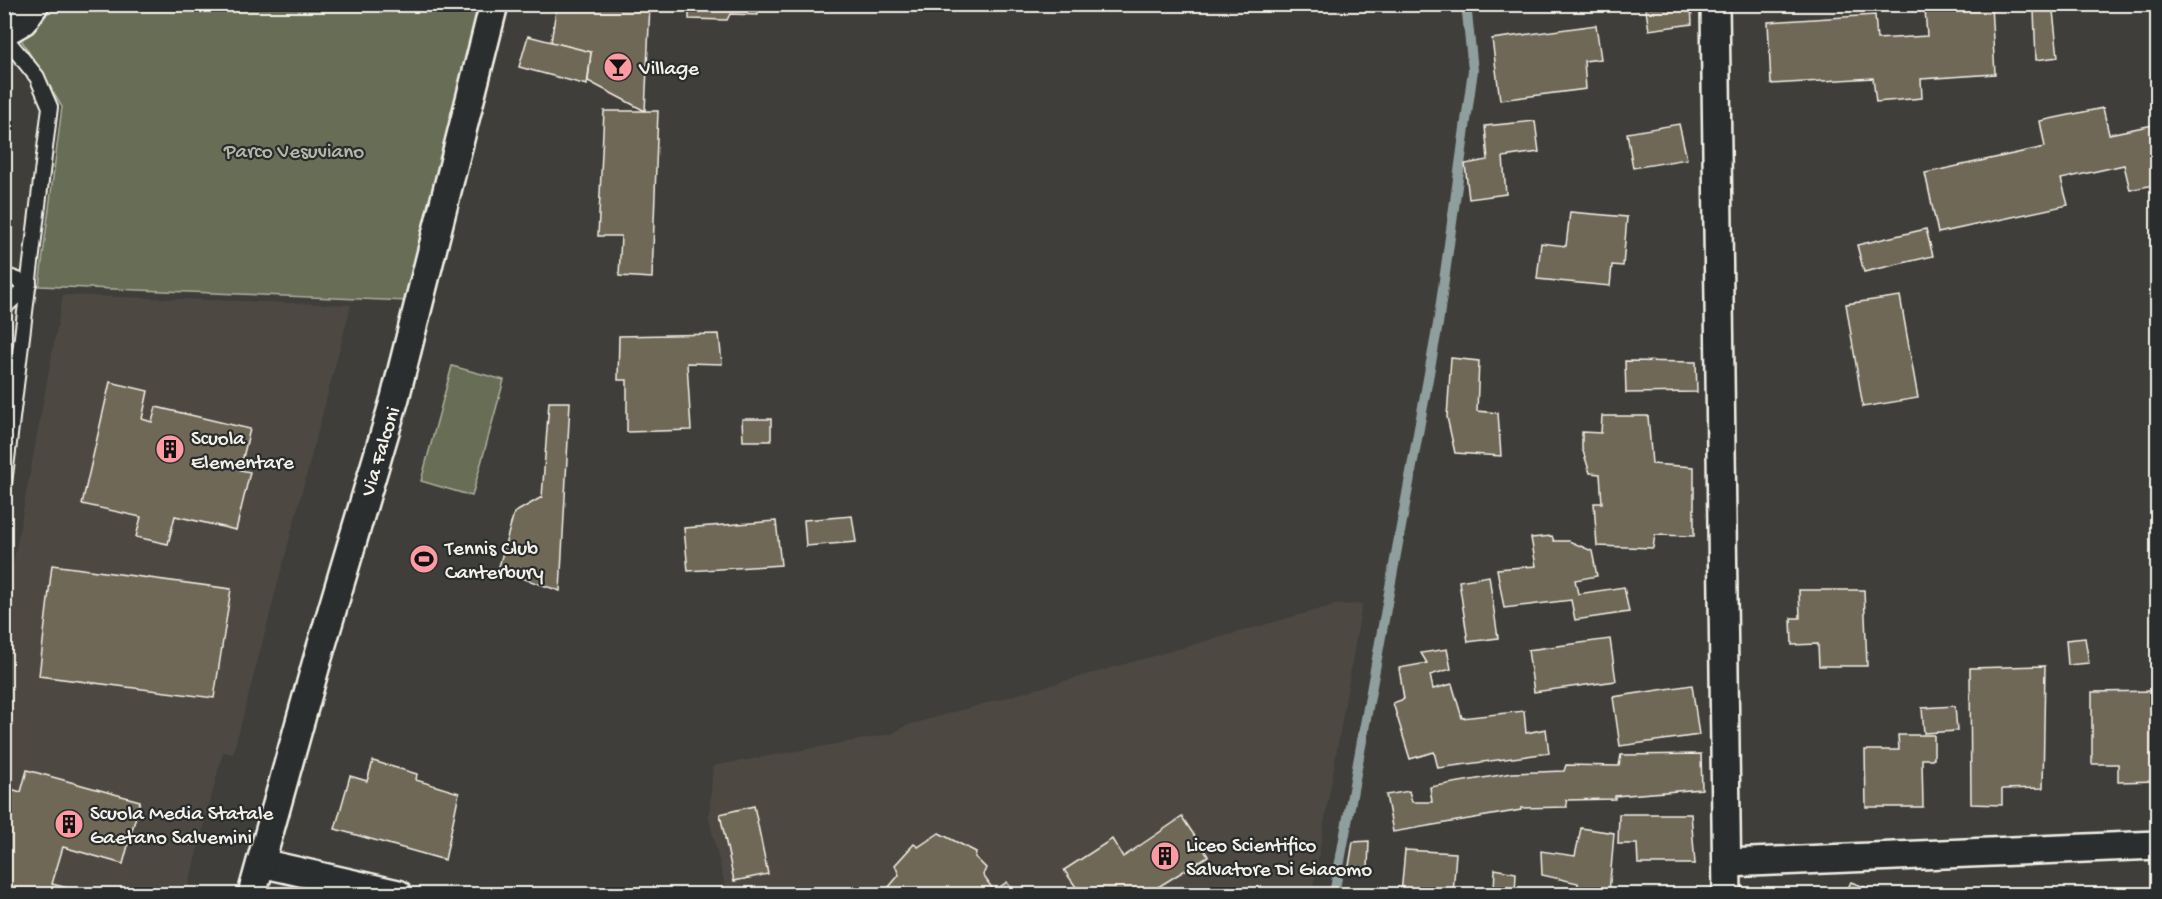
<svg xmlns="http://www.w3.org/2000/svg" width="2162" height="899" font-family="'Gochi Hand',sans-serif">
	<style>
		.built { fill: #4d4a43 }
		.green { fill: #676e54; stroke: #aeb09e; stroke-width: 1.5 }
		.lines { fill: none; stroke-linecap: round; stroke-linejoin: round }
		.stream { stroke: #8f9f9e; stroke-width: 10 }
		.building { fill: #6f6757; stroke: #f4f1e8; stroke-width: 1.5 }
		.lane-casing { stroke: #f4f1e8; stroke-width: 18 }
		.street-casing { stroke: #f4f1e8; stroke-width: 32 }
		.lane { stroke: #2a2d2e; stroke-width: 14 }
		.street { stroke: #2a2d2e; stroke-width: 27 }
		.labels { text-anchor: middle; stroke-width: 4.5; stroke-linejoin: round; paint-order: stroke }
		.poi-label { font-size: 21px; fill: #f4f1e8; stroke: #2a2d2e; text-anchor: start }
		.park-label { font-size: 21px; fill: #b5b6a5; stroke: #2a2d2e }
		.street-label { font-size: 21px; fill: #f4f1e8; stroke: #2a2d2e }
	</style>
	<rect width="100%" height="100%" fill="#3f3e3a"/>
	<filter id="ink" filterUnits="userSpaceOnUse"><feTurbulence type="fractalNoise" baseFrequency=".0167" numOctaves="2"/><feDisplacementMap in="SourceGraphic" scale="12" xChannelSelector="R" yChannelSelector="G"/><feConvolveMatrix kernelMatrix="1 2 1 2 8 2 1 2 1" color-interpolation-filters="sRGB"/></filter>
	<g filter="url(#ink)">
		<!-- built -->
		<g class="built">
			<polygon points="63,295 351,305 233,754 223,752 186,894 5,894 5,608"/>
			<polygon points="1362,604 1312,894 727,894 709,818 713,766 892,734 905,726 1335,605"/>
		</g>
		<!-- green -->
		<g class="green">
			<polygon points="43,5 481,5 408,301 39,286 62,107 19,36"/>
			<polygon points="452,366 504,380 472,496 421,481"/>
		</g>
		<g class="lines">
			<!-- stream -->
			<polyline class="stream" points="1334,894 1438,324 1473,70 1466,4"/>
		</g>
		<!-- building -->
		<g class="building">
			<polygon points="557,4 650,4 645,111 588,81 591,52 551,42"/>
			<polygon points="689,4 758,4 758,15 730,14 727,20 689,19"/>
			<polygon points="1645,4 1691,4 1692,24 1649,30"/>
			<polygon points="1991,6 1995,74 1921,79 1922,98 1876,102 1873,78 1771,84 1768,22 1875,15 1877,39 1927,36 1925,9"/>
			<polygon points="2034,11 2053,11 2058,57 2036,60"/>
			<polygon points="1596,25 1601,59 1584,61 1586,89 1500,100 1492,39"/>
			<polygon points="528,36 591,52 587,85 519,67"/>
			<polygon points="2103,108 2109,134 2158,124 2158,184 2130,190 2124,165 2061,179 2068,205 1938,233 1925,173 2045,147 2040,121"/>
			<polygon points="604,111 658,111 652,278 619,276 621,236 598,236"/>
			<polygon points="1535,121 1539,152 1503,157 1506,194 1469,199 1465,164 1488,160 1485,126"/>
			<polygon points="1679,124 1687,159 1633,168 1627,133"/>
			<polygon points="1570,212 1627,217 1623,266 1612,265 1610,286 1537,279 1541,243 1566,246"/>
			<polygon points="1926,229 1933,256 1864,272 1857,245"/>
			<polygon points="1900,296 1918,398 1863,407 1846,304"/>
			<polygon points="719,334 722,364 687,363 691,430 627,432 627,380 618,380 619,336"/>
			<polygon points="1451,358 1479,361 1477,411 1498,413 1501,456 1455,453 1447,417"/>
			<polygon points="1625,361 1696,362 1697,392 1626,393"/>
			<polygon points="110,382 148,391 142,419 152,422 156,407 250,429 240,470 250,472 236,530 175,516 168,544 136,537 141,517 82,504"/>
			<polygon points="549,402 570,402 560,591 498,570 514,513 542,497"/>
			<polygon points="1602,416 1648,416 1652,464 1694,467 1694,536 1655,535 1653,548 1597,546 1594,503 1602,503 1600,474 1590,473 1582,448 1582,432 1601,433"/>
			<polygon points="742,419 771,419 771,441 743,441"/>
			<polygon points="852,516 856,542 806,546 804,520"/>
			<polygon points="776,521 781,565 688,571 684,528"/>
			<polygon points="1552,536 1554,541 1569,541 1592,551 1597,576 1575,580 1578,594 1624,587 1629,612 1575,620 1571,600 1504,608 1497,569 1536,566 1531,538"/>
			<polygon points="52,565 231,589 214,698 39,676"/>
			<polygon points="1489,576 1498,638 1468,642 1459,581"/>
			<polygon points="1799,590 1864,590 1867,666 1819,666 1818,644 1792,645 1791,618 1800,618"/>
			<polygon points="2085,638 2089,663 2068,665 2066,640"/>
			<polygon points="1610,639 1616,681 1534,692 1528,650"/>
			<polygon points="1447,649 1451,669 1430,675 1433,689 1452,684 1462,718 1524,711 1526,733 1546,729 1549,753 1438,768 1434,752 1410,759 1393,703 1404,699 1399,668 1427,663 1421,653"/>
			<polygon points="2045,666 2043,788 2002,789 2002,805 1971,804 1970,668"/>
			<polygon points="1692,685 1699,735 1620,746 1613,697"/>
			<polygon points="2158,691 2158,781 2118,782 2118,764 2092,764 2092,692"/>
			<polygon points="1955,706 1957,731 1924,733 1922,708"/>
			<polygon points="1898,735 1934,735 1934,759 1922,759 1923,807 1866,807 1865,750 1899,750"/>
			<polygon points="1701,754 1702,789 1615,796 1615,799 1566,800 1567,807 1521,808 1521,810 1393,832 1386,795 1409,791 1412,802 1432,802 1430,787 1512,773 1564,771 1566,765 1619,766 1621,755"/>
			<polygon points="373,761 417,774 416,780 459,793 445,860 335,829 350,776 367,781"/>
			<polygon points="27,770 140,801 123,864 63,847 52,884 91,894 4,894 4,787 21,792"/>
			<polygon points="754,806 768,874 734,881 720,814"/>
			<polygon points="1619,814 1691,814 1695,864 1638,864 1637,844 1618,844"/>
			<polygon points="1182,817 1208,856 1147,894 1064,894 1076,887 1064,870 1112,839 1123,857"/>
			<polygon points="1581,828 1614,833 1609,894 1578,894 1578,883 1542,875 1541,851 1575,856"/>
			<polygon points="939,833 976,852 975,857 986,868 983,875 994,891 1007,882 1015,894 883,894 899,875 895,865 914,844 918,847"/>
			<polygon points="1369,841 1368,869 1349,866 1353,842"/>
			<polygon points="1405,850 1456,853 1453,894 1388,894 1401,894"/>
			<polygon points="1495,869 1516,873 1515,894 1468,894 1468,889 1494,890"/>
			<polygon points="1851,882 1883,894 1845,894"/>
		</g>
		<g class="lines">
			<!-- lane casing -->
			<g class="lane-casing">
				<g id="lane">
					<polyline points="4,36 37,77 50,107 4,484"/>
					<polyline points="4,275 29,284 4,308"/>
				</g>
			</g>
			<!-- street casing -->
			<g class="street-casing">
				<g id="street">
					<polyline points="1715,4 1727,894"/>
					<polyline points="4,32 23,21 35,4"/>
					<polyline points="261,863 398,894"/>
					<polyline points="1727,863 2158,845"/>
					<polyline points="252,894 317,661 395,398 494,4"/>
				</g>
			</g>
			<!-- lane -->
			<use href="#lane" class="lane"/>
			<!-- street -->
			<use href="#street" class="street"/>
		</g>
	</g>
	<!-- icons -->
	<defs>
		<g id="bar-disc" transform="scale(1.5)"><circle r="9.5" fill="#ff9aa2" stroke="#2a2d2e"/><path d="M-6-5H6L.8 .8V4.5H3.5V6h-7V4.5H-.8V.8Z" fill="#111"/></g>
		<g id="building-disc" transform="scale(1.5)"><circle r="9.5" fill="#ff9aa2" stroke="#2a2d2e"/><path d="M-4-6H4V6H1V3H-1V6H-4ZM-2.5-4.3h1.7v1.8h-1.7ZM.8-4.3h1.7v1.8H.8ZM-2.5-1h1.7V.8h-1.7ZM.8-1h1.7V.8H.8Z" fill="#111"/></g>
		<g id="stadium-disc" transform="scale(1.5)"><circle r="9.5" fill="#ff9aa2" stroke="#2a2d2e"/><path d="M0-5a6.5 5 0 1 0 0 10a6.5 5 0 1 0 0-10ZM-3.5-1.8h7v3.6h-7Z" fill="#111"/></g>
	</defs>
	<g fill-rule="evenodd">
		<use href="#bar-disc" x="618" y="67"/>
		<use href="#building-disc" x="170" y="449"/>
		<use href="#stadium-disc" x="424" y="559"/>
		<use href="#building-disc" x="69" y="824"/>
		<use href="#building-disc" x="1165" y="856"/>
	</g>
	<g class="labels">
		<!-- poi labels -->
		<g class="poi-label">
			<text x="639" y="74">Village</text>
			<text x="191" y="444">Scuola<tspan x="191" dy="24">Elementare</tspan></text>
			<text x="445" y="554">Tennis Club<tspan x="445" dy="24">Canterbury</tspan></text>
			<text x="90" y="819">Scuola Media Statale<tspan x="90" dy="24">Gaetano Salvemini</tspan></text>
			<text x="1186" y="851">Liceo Scientifico<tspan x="1186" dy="24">Salvatore Di Giacomo</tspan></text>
		</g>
		<!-- park labels -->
		<g class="park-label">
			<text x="294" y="157">Parco Vesuviano</text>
		</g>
		<!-- street labels -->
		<g class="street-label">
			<text transform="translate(379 451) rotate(-73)" y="7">Via Falconi</text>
		</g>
	</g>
	<!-- margin -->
	<rect width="2162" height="899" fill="none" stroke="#2a2d2e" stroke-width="24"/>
	<rect x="12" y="12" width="2138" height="875" fill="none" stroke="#f4f1e8" stroke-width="2" filter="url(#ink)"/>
</svg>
